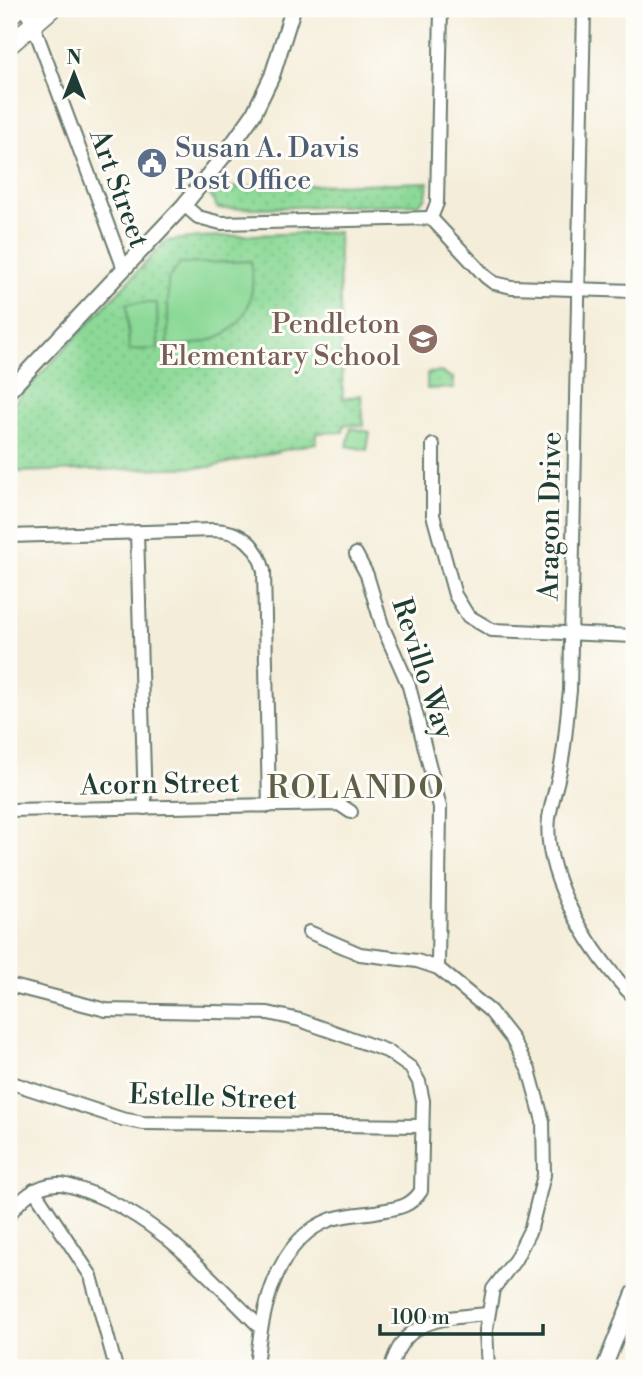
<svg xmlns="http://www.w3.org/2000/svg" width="643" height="1377" font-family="'Libre Bodoni',serif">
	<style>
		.park { fill: url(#park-dots); stroke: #568b66; stroke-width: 2 }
		.pitch { fill: #8cd997; stroke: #568b66; stroke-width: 2 }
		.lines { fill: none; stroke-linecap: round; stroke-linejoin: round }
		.minor-casing { stroke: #6a7b6e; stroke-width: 16 }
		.tertiary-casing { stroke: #6a7b6e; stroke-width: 18 }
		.primary-casing { stroke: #6a7b6e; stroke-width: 21 }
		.minor { stroke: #fff; stroke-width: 12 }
		.tertiary { stroke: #fff; stroke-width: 14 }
		.primary { stroke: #fff; stroke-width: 18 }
		.labels { text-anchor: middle; stroke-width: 6; stroke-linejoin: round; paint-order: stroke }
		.service-label { font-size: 28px; fill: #4e5e75; stroke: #fdfcf7; text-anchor: start }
		.street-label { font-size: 28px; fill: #1f3d34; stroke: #fdfcf7 }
		.education-label { font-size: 28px; fill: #785e54; stroke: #fdfcf7; text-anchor: end }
		.quarter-label { font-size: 32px; letter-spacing: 2px; fill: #606049; stroke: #fdfcf7 }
	</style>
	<defs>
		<pattern id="park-dots" width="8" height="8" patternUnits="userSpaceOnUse" patternTransform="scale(1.75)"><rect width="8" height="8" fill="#8cd997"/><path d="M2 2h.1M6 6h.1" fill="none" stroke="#78bb83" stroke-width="1.8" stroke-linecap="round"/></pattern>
	</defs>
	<rect width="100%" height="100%" fill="#fdfcf7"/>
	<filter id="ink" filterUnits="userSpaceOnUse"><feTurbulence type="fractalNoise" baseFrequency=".0143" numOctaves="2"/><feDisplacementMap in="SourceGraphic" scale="14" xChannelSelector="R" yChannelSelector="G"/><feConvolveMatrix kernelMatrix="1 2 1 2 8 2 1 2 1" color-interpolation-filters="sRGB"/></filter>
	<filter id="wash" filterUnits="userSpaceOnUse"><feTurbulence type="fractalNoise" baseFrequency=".00686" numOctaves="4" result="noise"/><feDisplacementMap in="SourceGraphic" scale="28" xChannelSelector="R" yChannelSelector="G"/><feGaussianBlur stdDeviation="1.57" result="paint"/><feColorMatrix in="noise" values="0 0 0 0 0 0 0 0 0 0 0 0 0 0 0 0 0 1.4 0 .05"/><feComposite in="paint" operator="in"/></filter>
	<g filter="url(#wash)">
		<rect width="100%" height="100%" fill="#f4edd9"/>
		<!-- park -->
		<g class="park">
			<polygon points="428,182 426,198 418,204 218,209 209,194 214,188"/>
			<polygon points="338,232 343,399 361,395 364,426 344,424 343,432 316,433 316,443 210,467 9,472 9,408 166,241 199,237"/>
			<polygon points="440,372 453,378 454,388 427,389 427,373"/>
		</g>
		<!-- pitch -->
		<g class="pitch">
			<path d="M251,261C260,323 225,346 168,346V279L180,264Z"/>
			<polygon points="127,303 157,303 158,349 129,350"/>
			<polygon points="351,428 370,432 367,450 347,446"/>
		</g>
	</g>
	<g filter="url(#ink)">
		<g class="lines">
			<!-- minor casing -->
			<g class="minor-casing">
				<g id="minor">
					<polyline points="24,9 33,24 124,269"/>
					<path d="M584,9L570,691C567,714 566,737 562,760C559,780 552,798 549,818C542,877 594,958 634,997"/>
					<polyline points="184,205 198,217 221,223 431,218 486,277 494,283 512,287 634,291"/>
					<polyline points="431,218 437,203 441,9"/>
					<polyline points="433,445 433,515 455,595 468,616 492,630 634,636"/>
					<polyline points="137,532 145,808"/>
					<path d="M9,536L214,530C242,531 257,544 264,571L269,806"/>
					<polyline points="356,554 367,575 382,625 409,686 440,807 438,968"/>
					<polyline points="9,810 339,804 351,812"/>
					<polyline points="309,932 360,954 417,961 438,968 490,1011 512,1039 529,1070 543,1121 544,1175 531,1228 515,1260 493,1289 486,1330 488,1368"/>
					<path d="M9,985L106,1010L268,1013L300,1020L387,1051L411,1068L419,1082L423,1101L421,1191C409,1209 394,1208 375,1212C361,1214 345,1215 332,1219C274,1239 261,1315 256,1368"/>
					<polyline points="9,1082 122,1119 143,1123 422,1126"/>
					<polyline points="34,1190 91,1276 116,1368"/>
					<path d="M9,1215C21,1199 35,1185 57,1184C67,1183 78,1189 88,1192C159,1218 208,1276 261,1328"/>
					<path d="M391,1368C403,1318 444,1318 488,1314"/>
				</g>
			</g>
			<!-- tertiary casing -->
			<g class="tertiary-casing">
				<g id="tertiary">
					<polyline points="9,391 184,205 226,153 253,115 272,76 293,9"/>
					<polyline points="604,1368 634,1293"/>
				</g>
			</g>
			<!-- primary casing -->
			<g class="primary-casing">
				<g id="primary">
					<polyline points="9,16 17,9"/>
					<polyline points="9,45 51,9"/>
				</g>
			</g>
			<!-- minor -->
			<use href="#minor" class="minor"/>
			<!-- tertiary -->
			<use href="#tertiary" class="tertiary"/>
			<!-- primary -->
			<use href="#primary" class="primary"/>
		</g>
	</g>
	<!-- icons -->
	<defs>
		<g id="civic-disc" transform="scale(1.575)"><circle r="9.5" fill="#5c6f8a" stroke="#fdfcf7"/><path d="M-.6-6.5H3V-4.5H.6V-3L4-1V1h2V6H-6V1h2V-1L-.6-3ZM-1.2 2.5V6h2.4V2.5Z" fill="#fff"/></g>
		<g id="school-disc" transform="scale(1.575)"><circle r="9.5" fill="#8d6e63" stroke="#fdfcf7"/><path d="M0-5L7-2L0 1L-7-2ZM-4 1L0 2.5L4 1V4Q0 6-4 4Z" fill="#fff"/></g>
	</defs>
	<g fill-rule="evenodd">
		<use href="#civic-disc" x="152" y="163"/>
		<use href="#school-disc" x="423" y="339"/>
	</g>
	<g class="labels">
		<!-- service labels -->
		<g class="service-label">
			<text x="175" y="157">Susan A. Davis<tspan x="175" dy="32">Post Office</tspan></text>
		</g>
		<!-- street labels -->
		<g class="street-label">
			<text transform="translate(120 188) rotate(70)" y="10">Art Street</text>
			<text transform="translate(549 516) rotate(-89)" y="10">Aragon Drive</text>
			<text transform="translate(424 668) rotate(72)" y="10">Revillo Way</text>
			<text transform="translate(160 783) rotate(-1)" y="10">Acorn Street</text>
			<text transform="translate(213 1096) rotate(2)" y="10">Estelle Street</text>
		</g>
		<!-- education labels -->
		<g class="education-label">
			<text x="400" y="333">Pendleton<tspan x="400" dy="32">Elementary School</tspan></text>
		</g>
		<!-- quarter labels -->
		<g class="quarter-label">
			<text x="356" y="798">ROLANDO</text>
		</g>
	</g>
	<!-- margin -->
	<rect width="643" height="1377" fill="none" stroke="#fdfcf7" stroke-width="35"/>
	<!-- north arrow -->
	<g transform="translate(74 74)" stroke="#fdfcf7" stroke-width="5" paint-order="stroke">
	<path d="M0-5L12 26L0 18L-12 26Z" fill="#1f3d34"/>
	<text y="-10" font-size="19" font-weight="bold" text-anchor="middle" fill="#1f3d34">N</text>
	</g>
	<!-- scale -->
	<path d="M380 1324v10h163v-10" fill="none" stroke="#1f3d34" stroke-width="3.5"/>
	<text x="391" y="1324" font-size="21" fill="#1f3d34" stroke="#fdfcf7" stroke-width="5" paint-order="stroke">100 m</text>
</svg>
